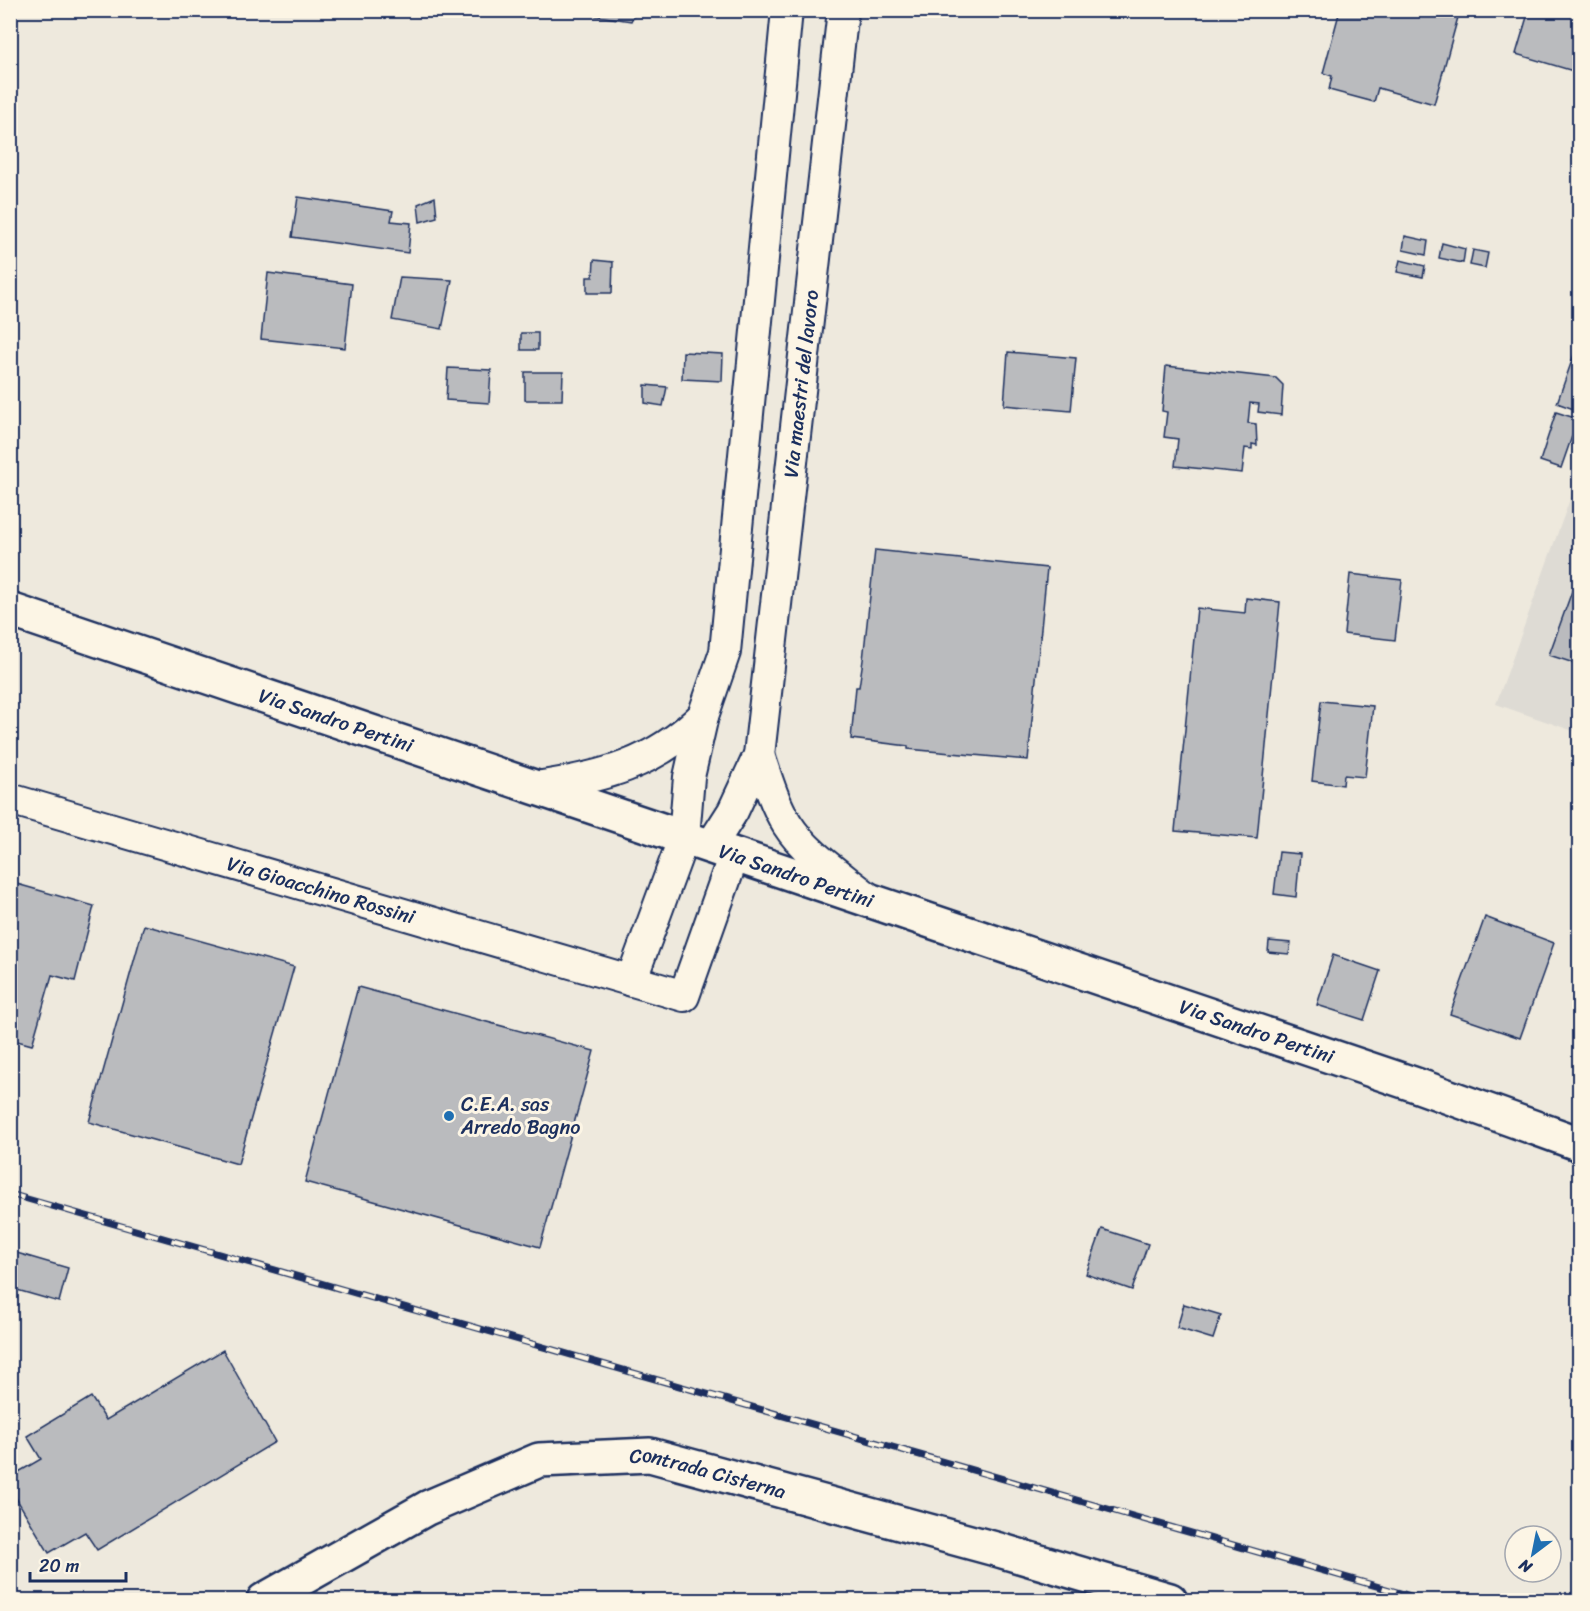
<svg xmlns="http://www.w3.org/2000/svg" width="1590" height="1611" font-family="Sriracha,sans-serif">
	<style>
		.built { fill: #dedbd4 }
		.building { fill: #babbbe; stroke: #1b2f5e; stroke-width: 1.5 }
		.lines { fill: none; stroke-linecap: round; stroke-linejoin: round }
		.street-casing { stroke: #1b2f5e; stroke-width: 34 }
		.secondary-casing { stroke: #1b2f5e; stroke-width: 38 }
		.street { stroke: #fcf5e5; stroke-width: 30 }
		.secondary { stroke: #fcf5e5; stroke-width: 33 }
		.rail-casing { stroke: #1b2f5e; stroke-width: 7 }
		.rail { stroke: #fcf5e5; stroke-width: 4.5; stroke-dasharray: 14; stroke-linecap: butt }
		.poi-dot { fill: #1f6fb2; stroke: #fcf5e5; stroke-width: 2 }
		.labels { text-anchor: middle; stroke-width: 6; stroke-linejoin: round; paint-order: stroke }
		.street-label { font-size: 20px; fill: #1b2f5e; stroke: #fcf5e5 }
		.poi-label { font-size: 20px; fill: #1b2f5e; stroke: #fcf5e5; text-anchor: start }
	</style>
	<rect width="100%" height="100%" fill="#eee9dd"/>
	<filter id="ink" filterUnits="userSpaceOnUse"><feTurbulence type="fractalNoise" baseFrequency=".0167" numOctaves="2"/><feDisplacementMap in="SourceGraphic" scale="12" xChannelSelector="R" yChannelSelector="G"/><feConvolveMatrix kernelMatrix="1 2 1 2 8 2 1 2 1" color-interpolation-filters="sRGB"/></filter>
	<g filter="url(#ink)">
		<!-- built -->
		<polygon class="built" points="1579,474 1579,733 1496,704"/>
		<!-- building -->
		<g class="building">
			<polygon points="558,10 636,10 631,21"/>
			<polygon points="1340,10 1460,10 1434,104 1378,88 1374,102 1329,90 1332,76 1323,73"/>
			<polygon points="1529,10 1580,10 1580,73 1516,54"/>
			<polygon points="298,197 393,211 391,221 411,223 408,253 292,237"/>
			<polygon points="435,197 437,217 420,222 418,204"/>
			<polygon points="1405,236 1428,241 1426,255 1403,250"/>
			<polygon points="1442,243 1465,249 1463,263 1439,258"/>
			<polygon points="1473,250 1488,253 1485,268 1470,265"/>
			<polygon points="594,260 613,262 612,293 587,293 587,277 593,277"/>
			<polygon points="1400,260 1425,266 1423,277 1397,272"/>
			<polygon points="268,273 352,284 345,348 261,339"/>
			<polygon points="400,277 452,280 442,329 392,320"/>
			<rect x="521" y="333" width="17" height="17"/>
			<polygon points="683,352 723,354 722,381 682,379"/>
			<polygon points="1008,352 1076,358 1071,411 1004,405"/>
			<polygon points="1575,352 1580,354 1579,411 1557,403"/>
			<polygon points="1166,366 1276,378 1283,385 1281,415 1258,412 1259,404 1250,403 1248,423 1256,424 1257,445 1252,444 1252,449 1245,448 1242,473 1175,466 1178,439 1164,437 1167,412 1162,411"/>
			<polygon points="448,368 491,370 489,403 446,400"/>
			<polygon points="525,372 563,372 562,400 525,400"/>
			<polygon points="645,385 667,387 663,406 645,403"/>
			<polygon points="1556,412 1578,419 1561,468 1540,461"/>
			<polygon points="875,550 1047,568 1028,760 908,749 908,746 851,739 856,687 859,687 863,660"/>
			<polygon points="1580,569 1580,665 1549,655"/>
			<polygon points="1350,574 1402,580 1395,640 1344,634"/>
			<polygon points="1246,598 1280,602 1257,838 1175,831 1197,608 1245,613"/>
			<polygon points="1321,701 1373,706 1365,777 1344,775 1343,785 1312,781"/>
			<polygon points="1279,852 1300,854 1296,897 1274,894"/>
			<polygon points="10,882 94,906 75,981 52,975 32,1045 10,1039"/>
			<polygon points="1485,917 1554,943 1520,1038 1450,1014"/>
			<polygon points="144,925 294,967 238,1164 89,1122"/>
			<polygon points="1269,941 1291,943 1289,954 1268,952"/>
			<polygon points="1333,955 1380,971 1364,1020 1317,1005"/>
			<polygon points="358,987 594,1051 540,1247 305,1182"/>
			<polygon points="1102,1229 1148,1244 1132,1290 1086,1274"/>
			<polygon points="10,1251 68,1268 59,1302 10,1288"/>
			<polygon points="1184,1304 1221,1315 1213,1339 1177,1328"/>
			<polygon points="223,1350 275,1442 97,1550 85,1532 49,1553 10,1488 10,1477 41,1459 27,1436 91,1397 106,1420"/>
		</g>
		<g class="lines">
			<!-- street casing -->
			<g class="street-casing">
				<g id="street">
					<path d="M759,755C767,779 774,803 787,824C806,854 840,875 867,897"/>
					<path d="M536,787C603,777 653,765 703,716"/>
					<path id="s1" d="M10,799L684,996L734,855"/>
					<path id="s2" d="M710,847L733,811L759,755L843,10"/>
					<polyline points="631,981 684,837 689,777 703,716 725,652 787,10"/>
				</g>
			</g>
			<!-- secondary casing -->
			<g class="secondary-casing">
				<g id="secondary">
					<path id="s3" d="M10,610L1416,1085L1580,1144"/>
					<path id="s4" d="M264,1600L427,1508L539,1460L650,1455L999,1550L1170,1600"/>
				</g>
			</g>
			<!-- street -->
			<use href="#street" class="street"/>
			<!-- secondary -->
			<use href="#secondary" class="secondary"/>
			<!-- rail casing -->
			<g class="rail-casing">
				<polyline id="rail" points="10,1194 1425,1600"/>
			</g>
			<!-- rail -->
			<use href="#rail" class="rail"/>
		</g>
	</g>
	<!-- markers -->
	<circle class="poi-dot" cx="449" cy="1116" r="6"/>
	<g class="labels">
		<!-- street labels -->
		<g class="street-label">
			<text dy="7" stroke="none"><textPath href="#s2" startOffset="478">Via maestri del lavoro</textPath></text>
			<text dy="7" stroke="none"><textPath href="#s3" startOffset="344">Via Sandro Pertini</textPath></text>
			<text dy="7" stroke="none"><textPath href="#s3" startOffset="830">Via Sandro Pertini</textPath></text>
			<text dy="7" stroke="none"><textPath href="#s1" startOffset="324">Via Gioacchino Rossini</textPath></text>
			<text dy="7" stroke="none"><textPath href="#s3" startOffset="1316">Via Sandro Pertini</textPath></text>
			<text dy="7" stroke="none"><textPath href="#s4" startOffset="480">Contrada Cisterna</textPath></text>
		</g>
		<!-- poi labels -->
		<g class="poi-label">
			<text x="461" y="1111">C.E.A. sas<tspan x="461" dy="23">Arredo Bagno</tspan></text>
		</g>
	</g>
	<!-- margin -->
	<rect width="1590" height="1611" fill="none" stroke="#fcf5e5" stroke-width="36"/>
	<rect x="18" y="18" width="1554" height="1575" fill="none" stroke="#1b2f5e" stroke-width="2" filter="url(#ink)"/>
	<!-- north arrow -->
	<g transform="translate(1533 1554) rotate(212)"><circle r="28" fill="#fcf5e5" stroke="#a2a6af" stroke-width="1.5"/>
	<path d="M0-4.5L10 22L0 15L-10 22Z" fill="#1f6fb2"/>
	<text y="-9" font-size="16" font-weight="bold" text-anchor="middle" fill="#1b2f5e">N</text>
	</g>
	<!-- scale -->
	<path d="M30 1572v9h96v-9" fill="none" stroke="#1b2f5e" stroke-width="3"/>
	<text x="39" y="1572" font-size="18" fill="#1b2f5e" stroke="#fcf5e5" stroke-width="4.5" paint-order="stroke">20 m</text>
</svg>
